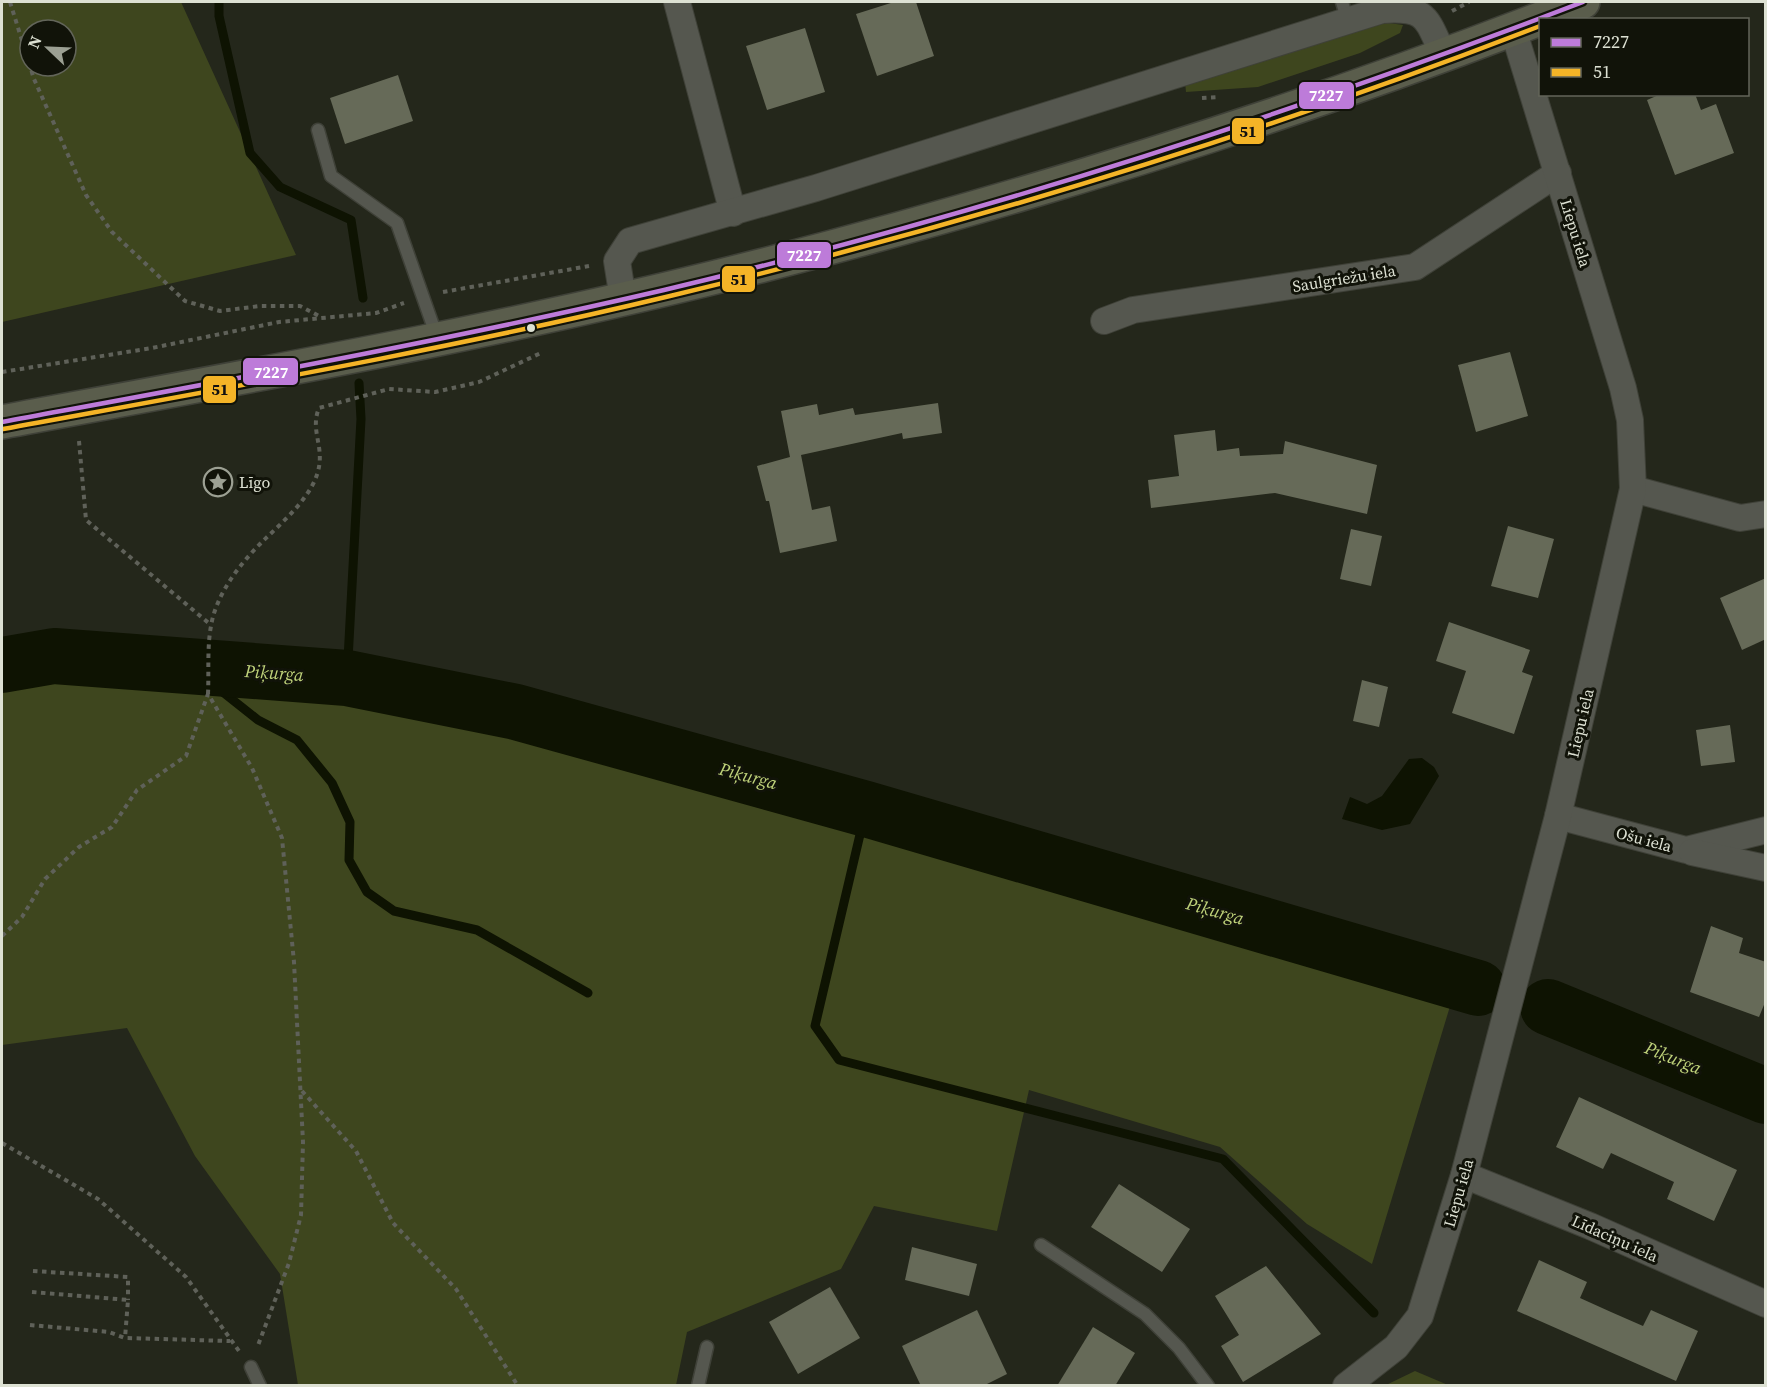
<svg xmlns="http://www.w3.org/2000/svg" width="1767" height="1387" font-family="'Source Serif 4',serif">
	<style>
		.green { fill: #3e461e; fill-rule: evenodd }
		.water { fill: #0e1302 }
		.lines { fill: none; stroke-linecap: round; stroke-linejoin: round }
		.stream { stroke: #0e1302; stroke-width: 9 }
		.river { stroke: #0e1302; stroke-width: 56 }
		.building { fill: #666a58 }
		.lane-casing { stroke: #3f4138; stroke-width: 15 }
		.street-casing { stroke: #3f4138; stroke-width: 28 }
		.primary-casing { stroke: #3f4138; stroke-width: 36 }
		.path { stroke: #5f6159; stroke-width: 4; stroke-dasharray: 4.5 4.5; stroke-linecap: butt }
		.lane { stroke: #55574f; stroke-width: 12 }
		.street { stroke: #55574f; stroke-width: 26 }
		.primary { stroke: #5a5d4c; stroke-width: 33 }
		.bus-1-casing { stroke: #111309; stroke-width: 9 }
		.bus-2-casing { stroke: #111309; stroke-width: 9 }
		.bus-1 { stroke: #bd7bd9; stroke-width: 4.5 }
		.bus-2 { stroke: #f4b427; stroke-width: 4.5 }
		.bus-dot { fill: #dde1d3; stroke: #111309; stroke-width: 2 }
		.labels { text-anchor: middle; stroke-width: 6; stroke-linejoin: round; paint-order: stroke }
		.street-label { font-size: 16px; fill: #dde1d3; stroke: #111309 }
		.poi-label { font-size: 16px; fill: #dde1d3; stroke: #111309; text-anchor: start }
		.water-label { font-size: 18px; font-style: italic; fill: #bfd27a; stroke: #111309 }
		.line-badge { stroke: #111309; stroke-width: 2 }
		.badge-label { font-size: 16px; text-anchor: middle; font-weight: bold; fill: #fff }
		.pale-badge-label { font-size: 16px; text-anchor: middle; font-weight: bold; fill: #111 }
	</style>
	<rect width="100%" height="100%" fill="#24271b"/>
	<!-- green -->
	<g class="green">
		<path d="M2,2H181L296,255L2,322ZM30,30H66V66H30Z"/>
		<polygon points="1382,22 1403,25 1400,33 1360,53 1258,87 1186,92 1185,82"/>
		<polygon points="48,635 438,673 1464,960 1372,1264 1307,1224 1220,1147 1029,1090 997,1231 874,1206 841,1269 687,1332 676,1385 298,1385 280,1274 195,1156 127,1028 2,1045 2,644"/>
		<polygon points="1415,1371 1448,1385 1386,1385"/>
	</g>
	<!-- water -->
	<polygon class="water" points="1422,758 1434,767 1439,776 1410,824 1382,830 1342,819 1350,797 1367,804 1382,796 1409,759"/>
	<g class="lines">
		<!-- stream -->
		<g class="stream">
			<polyline points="219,2 219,16 250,153 280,187 351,220 363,298"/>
			<polyline points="216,669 224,693 258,720 297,740 332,783 350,822 349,860 367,892 394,911 477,930 588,993"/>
			<polyline points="347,678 361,419 359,383"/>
			<polyline points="866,809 815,1026 839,1060 1223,1159 1374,1313"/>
		</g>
		<!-- river -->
		<g class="river">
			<polyline points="2,665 54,656 347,678 516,712 866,809 1478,988"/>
			<polyline points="1548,1007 1766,1096"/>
		</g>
	</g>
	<!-- building -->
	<g class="building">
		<polygon points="894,2 916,2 934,56 877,76 856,14"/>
		<polygon points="805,28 825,92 767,110 746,46"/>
		<polygon points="398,75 413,121 345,144 330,98"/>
		<polygon points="1661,94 1695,94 1701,110 1716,104 1734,153 1675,175 1647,100"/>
		<polygon points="1510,352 1528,416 1476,432 1458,365"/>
		<polygon points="938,403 942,433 903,439 902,433 801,455 812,510 830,506 837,541 780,553 769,501 766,501 757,466 790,457 781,411 817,404 819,415 853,408 855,415"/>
		<polygon points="1215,430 1217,451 1239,448 1240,456 1283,454 1285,441 1377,465 1367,514 1275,493 1151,508 1148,480 1179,476 1174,435"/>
		<polygon points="1508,526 1554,539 1538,598 1491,586"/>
		<polygon points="1351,529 1382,536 1371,586 1340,579"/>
		<polygon points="1766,578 1766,639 1742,650 1720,598"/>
		<polygon points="1449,622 1530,650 1522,672 1533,676 1514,734 1452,713 1466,671 1436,661"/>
		<polygon points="1362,680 1388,687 1379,727 1353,721"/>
		<polygon points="1730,725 1735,762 1701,766 1696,730"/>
		<polygon points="1711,926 1743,938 1739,953 1766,962 1766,1000 1759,1017 1690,992"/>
		<polygon points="1579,1097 1737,1170 1714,1221 1667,1199 1674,1182 1611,1153 1603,1169 1556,1147"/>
		<polygon points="1119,1184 1190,1229 1162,1272 1091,1227"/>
		<polygon points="912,1247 977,1264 969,1296 905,1280"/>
		<polygon points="1539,1260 1587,1282 1580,1298 1611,1312 1643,1326 1651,1310 1698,1331 1676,1381 1517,1311"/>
		<polygon points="1266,1266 1321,1334 1243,1382 1221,1346 1239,1335 1215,1296"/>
		<polygon points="830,1287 860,1338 798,1374 769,1322"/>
		<polygon points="977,1310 1007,1374 983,1386 921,1386 902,1346"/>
		<polygon points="1093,1327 1135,1353 1115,1386 1057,1386"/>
	</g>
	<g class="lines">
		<!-- lane casing -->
		<g class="lane-casing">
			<g id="lane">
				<polyline points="1342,2 1348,21"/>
				<polyline points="318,130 331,176 397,223 437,337"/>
				<polyline points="1041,1245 1145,1314 1179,1348 1208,1386"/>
				<polyline points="251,1367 260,1386"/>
				<polyline points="698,1386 707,1347"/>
			</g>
		</g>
		<!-- street casing -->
		<g class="street-casing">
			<g id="street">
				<polyline points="677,2 733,213"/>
				<path d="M623,299L617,261L630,241L816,188L1382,10C1428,7 1426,18 1444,56"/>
				<polyline points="1104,321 1133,310 1415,267 1558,173"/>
				<polyline points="1633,489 1740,518 1766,514"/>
				<polyline points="1558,816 1686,850 1766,830"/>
				<polyline points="1692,852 1766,868"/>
				<polyline points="1464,1175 1590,1226 1766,1304"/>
				<polyline points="1346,1386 1396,1347 1420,1316 1464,1175 1558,816 1633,489 1630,420 1623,388 1513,29"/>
			</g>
		</g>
		<!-- primary casing -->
		<g class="primary-casing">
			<path id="primary" d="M2,422C255,375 510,330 760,266C1040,194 1315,108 1583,2"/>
		</g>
		<!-- path -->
		<g class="path">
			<polyline points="10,2 34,79 86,195 112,232 185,301 220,311 260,306 300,306 321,317"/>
			<polyline points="1452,11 1469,2"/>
			<polyline points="1202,98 1219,97"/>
			<polyline points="443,292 589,266"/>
			<polyline points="2,372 152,348 279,322 376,313 404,303"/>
			<polyline points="79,441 86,520 211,625"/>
			<path d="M208,694C209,672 207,647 211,626C216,595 239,565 260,544C278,526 299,509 312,486C331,451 308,435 319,408L389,389L435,392L479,382L543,352"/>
			<polyline points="2,936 22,917 45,879 79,847 112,827 137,790 186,756 208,694 252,768 282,838 294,962 303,1142 301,1215 289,1263 257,1348"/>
			<polyline points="302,1091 356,1151 393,1223 456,1289 518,1386"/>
			<polyline points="2,1143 98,1199 186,1277 239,1351"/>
			<polyline points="33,1271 128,1277 128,1300"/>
			<polyline points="32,1292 128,1300 125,1338"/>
			<polyline points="30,1325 109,1332 125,1338 230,1341"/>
		</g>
		<!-- lane -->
		<use href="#lane" class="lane"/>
		<!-- street -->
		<use href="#street" class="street"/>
		<!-- primary -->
		<use href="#primary" class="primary"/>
		<!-- bus-1 casing -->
		<g class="bus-1-casing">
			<path id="bus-1" d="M2,422C223,381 445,341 664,290C977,216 1283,117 1583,2"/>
		</g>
		<!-- bus-2 casing -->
		<g class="bus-2-casing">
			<path id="bus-2" d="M3,429C226,388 450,349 670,296C965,225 1257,136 1540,26"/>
		</g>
		<!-- bus-1 -->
		<use href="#bus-1" class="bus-1"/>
		<!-- bus-2 -->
		<use href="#bus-2" class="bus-2"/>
	</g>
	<!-- icons -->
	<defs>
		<g id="sight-ring" transform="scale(1.5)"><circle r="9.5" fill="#111309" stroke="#9ca093" stroke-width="1.5"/><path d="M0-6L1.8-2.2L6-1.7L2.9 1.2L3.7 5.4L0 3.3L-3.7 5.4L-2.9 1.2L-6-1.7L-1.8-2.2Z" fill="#9ca093"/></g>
	</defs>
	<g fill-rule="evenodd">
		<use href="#sight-ring" x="218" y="482"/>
	</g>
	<!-- markers -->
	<circle class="bus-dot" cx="531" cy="328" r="5"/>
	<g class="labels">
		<!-- street labels -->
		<g class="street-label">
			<text transform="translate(1576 233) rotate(73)" y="6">Liepu iela</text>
			<text transform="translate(1344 278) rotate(-9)" y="6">Saulgriežu iela</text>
			<text transform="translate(1580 723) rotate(-77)" y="6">Liepu iela</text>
			<text transform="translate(1644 839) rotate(15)" y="6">Ošu iela</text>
			<text transform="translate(1458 1193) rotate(-74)" y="6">Liepu iela</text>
			<text transform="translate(1615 1238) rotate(24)" y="6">Līdaciņu iela</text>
		</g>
		<!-- poi labels -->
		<g class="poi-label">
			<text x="239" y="488">Līgo</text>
		</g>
		<!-- water labels -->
		<g class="water-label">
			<text transform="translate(274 673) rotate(4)" y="6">Piķurga</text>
			<text transform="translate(748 776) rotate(15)" y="6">Piķurga</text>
			<text transform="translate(1215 911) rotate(16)" y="6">Piķurga</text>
			<text transform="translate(1673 1058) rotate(22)" y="6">Piķurga</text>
		</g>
	</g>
	<g class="line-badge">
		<rect x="1298" y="81" width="57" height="29" rx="6" fill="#bd7bd9"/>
		<rect x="1231" y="117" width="34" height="28" rx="6" fill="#f4b427"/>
		<rect x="776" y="241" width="56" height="28" rx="6" fill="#bd7bd9"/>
		<rect x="721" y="265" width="35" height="28" rx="6" fill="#f4b427"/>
		<rect x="242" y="357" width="57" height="29" rx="6" fill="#bd7bd9"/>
		<rect x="202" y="375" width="35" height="29" rx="6" fill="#f4b427"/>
	</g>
	<g class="badge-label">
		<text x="1326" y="101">7227</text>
		<text x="804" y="261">7227</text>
		<text x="271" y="378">7227</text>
	</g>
	<g class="pale-badge-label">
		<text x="1248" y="137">51</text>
		<text x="739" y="285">51</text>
		<text x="220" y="395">51</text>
	</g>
	<!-- border -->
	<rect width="1767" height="1387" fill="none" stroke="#dde1d3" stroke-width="6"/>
	<!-- legend -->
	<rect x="1539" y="18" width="210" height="78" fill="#111309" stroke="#63655a" stroke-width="1.5"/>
	<rect x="1551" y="38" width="30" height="9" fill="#bd7bd9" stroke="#63655a" stroke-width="1.5"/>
	<text x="1593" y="48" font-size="18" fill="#dde1d3">7227</text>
	<rect x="1551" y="68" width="30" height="9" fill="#f4b427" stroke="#63655a" stroke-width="1.5"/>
	<text x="1593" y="78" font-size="18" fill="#dde1d3">51</text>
	<!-- north arrow -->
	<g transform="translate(48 48) rotate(293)"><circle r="28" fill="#111309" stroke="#63655a" stroke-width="1.5"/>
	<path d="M0-4.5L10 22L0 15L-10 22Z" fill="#9ca093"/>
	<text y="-9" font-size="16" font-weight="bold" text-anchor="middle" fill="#dde1d3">N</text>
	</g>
</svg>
